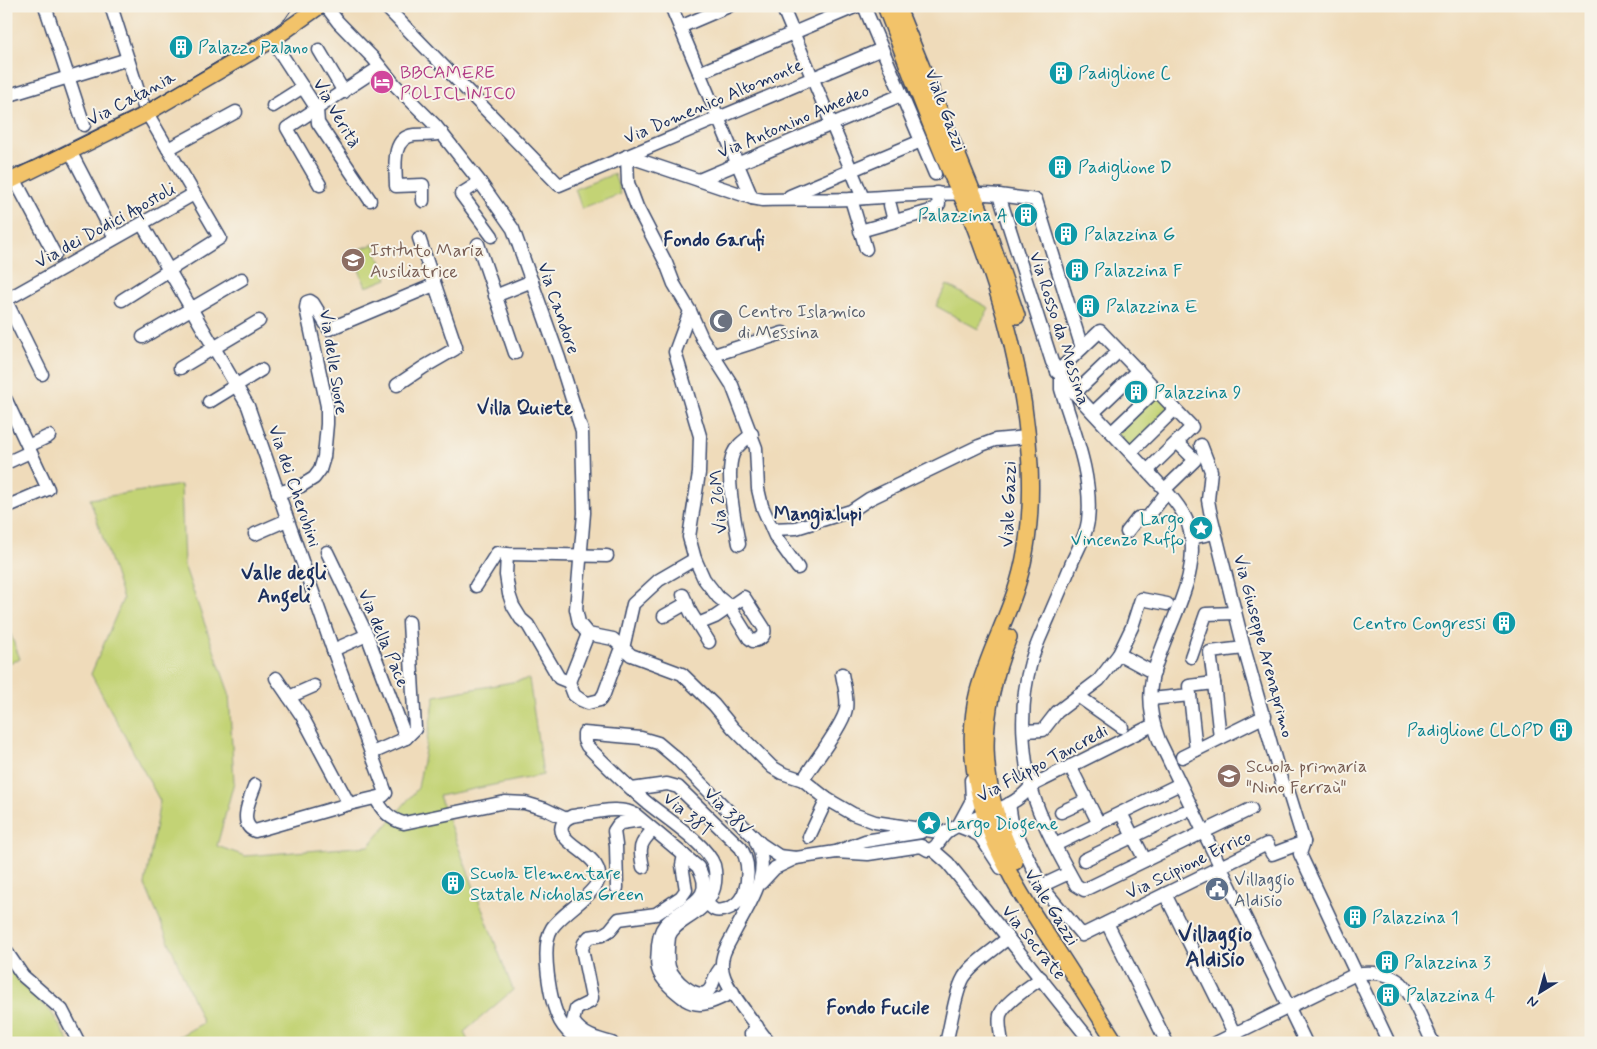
<svg xmlns="http://www.w3.org/2000/svg" width="1597" height="1049" font-family="Mynerve,sans-serif">
	<style>
		.green { fill: #c3d375; stroke: #6f816a }
		.lines { fill: none; stroke-linecap: round; stroke-linejoin: round }
		.minor-casing { stroke: #3b496c; stroke-width: 15 }
		.major-casing { stroke: #3b496c; stroke-width: 18 }
		.minor { stroke: #fff; stroke-width: 12 }
		.major { stroke: #f2c36a; stroke-width: 15 }
		.tram { stroke: #1b2f5e; stroke-width: 1 }
		.labels { text-anchor: middle; stroke-width: 4; stroke-linejoin: round; paint-order: stroke }
		.culture-label { font-size: 18px; fill: #0d838f; stroke: #f7f3e8; text-anchor: start }
		.hotel-label { font-size: 18px; fill: #b23c85; stroke: #f7f3e8; text-anchor: start }
		.street-label { font-size: 18px; fill: #1b2f5e; stroke: #f7f3e8 }
		.education-label { font-size: 18px; fill: #785e54; stroke: #f7f3e8; text-anchor: start }
		.worship-label { font-size: 18px; fill: #5b616d; stroke: #f7f3e8; text-anchor: start }
		.service-label { font-size: 18px; fill: #4e5e75; stroke: #f7f3e8; text-anchor: start }
		.neighbourhood-label { font-size: 19px; font-weight: bold; fill: #1b2f5e; stroke: #f7f3e8 }
		.quarter-label { font-size: 20px; font-weight: bold; fill: #1b2f5e; stroke: #f7f3e8 }
		.district-label { font-size: 22px; font-weight: bold; fill: #1b2f5e; stroke: #f7f3e8 }
	</style>
	<rect width="100%" height="100%" fill="#f7f3e8"/>
	<filter id="ink" filterUnits="userSpaceOnUse"><feTurbulence type="fractalNoise" baseFrequency=".02" numOctaves="2"/><feDisplacementMap in="SourceGraphic" scale="10" xChannelSelector="R" yChannelSelector="G"/><feConvolveMatrix kernelMatrix="1 2 1 2 8 2 1 2 1" color-interpolation-filters="sRGB"/></filter>
	<filter id="wash" filterUnits="userSpaceOnUse"><feTurbulence type="fractalNoise" baseFrequency=".0096" numOctaves="4" result="noise"/><feDisplacementMap in="SourceGraphic" scale="20" xChannelSelector="R" yChannelSelector="G"/><feGaussianBlur stdDeviation="1.12" result="paint"/><feColorMatrix in="noise" values="0 0 0 0 0 0 0 0 0 0 0 0 0 0 0 0 0 1.4 0 .05"/><feComposite in="paint" operator="in"/></filter>
	<g filter="url(#wash)">
		<rect width="100%" height="100%" fill="#efdbba"/>
		<!-- green -->
		<g class="green">
			<polygon points="614,174 621,194 582,209 575,189"/>
			<polygon points="374,244 387,279 366,287 352,252"/>
			<polygon points="947,285 989,308 978,329 936,306"/>
			<polygon points="1156,390 1175,409 1131,452 1112,432"/>
			<polygon points="181,485 184,565 229,693 234,782 217,846 245,856 369,846 418,788 435,696 529,679 543,775 439,796 513,990 464,1032 469,1043 167,1043 203,1023 145,885 160,801 91,674 123,599 90,499"/>
			<polygon points="6,622 20,659 6,664"/>
			<polygon points="6,965 23,986 52,1013 70,1043 6,1043"/>
		</g>
	</g>
	<g filter="url(#ink)">
		<g class="lines">
			<!-- minor casing -->
			<g class="minor-casing">
				<g id="minor">
					<polyline points="45,6 84,125"/>
					<polyline points="111,6 140,97 147,113 220,238 122,300"/>
					<polyline points="326,6 338,22 373,58 395,85 435,125 480,182 513,229 559,358 582,431 584,513 576,609 579,623 588,634"/>
					<polyline points="385,6 559,185 882,49"/>
					<polyline points="671,6 752,198"/>
					<polyline points="782,6 863,198"/>
					<polyline points="864,6 935,174"/>
					<polyline points="680,27 729,6"/>
					<polyline points="272,40 317,109 318,123 370,200"/>
					<polyline points="319,50 344,92"/>
					<polyline points="699,73 857,6"/>
					<polyline points="6,96 128,59"/>
					<polyline points="273,106 303,87"/>
					<polyline points="168,149 236,112"/>
					<polyline points="70,151 112,232"/>
					<path d="M627,156L752,198L763,200C793,199 823,200 852,199C901,196 950,191 999,195L1052,362L1066,384L1167,492C1176,502 1184,512 1188,524C1205,576 1163,629 1152,679C1148,700 1151,720 1159,740L1306,1043"/>
					<polyline points="627,156 628,183 637,207 666,263 674,284 690,311 702,338 732,385 756,448 758,489 762,506 775,536 798,568"/>
					<polyline points="14,178 55,255"/>
					<polyline points="699,180 901,95"/>
					<polyline points="480,182 461,194 492,236"/>
					<polyline points="320,185 287,128 380,67"/>
					<polyline points="999,195 1036,200 1082,348"/>
					<polyline points="790,196 921,141"/>
					<polyline points="851,199 866,249"/>
					<path d="M423,201V185L396,186C396,169 390,138 414,135C424,134 432,136 442,133"/>
					<polyline points="890,205 894,221"/>
					<path d="M142,224L248,406L333,650L386,793L383,796L349,804L255,831C237,824 251,797 255,785"/>
					<polyline points="860,231 934,210 939,204 937,193"/>
					<polyline points="478,244 515,353"/>
					<polyline points="495,296 532,281"/>
					<polyline points="6,300 194,194"/>
					<polyline points="6,301 42,374"/>
					<path d="M690,311L675,352L700,436L699,473L689,537L695,559L704,579L718,597L729,606L749,638L753,641C760,640 766,636 764,628L744,597L715,617L698,624"/>
					<polyline points="143,337 242,279"/>
					<polyline points="714,355 783,333"/>
					<polyline points="180,368 259,321"/>
					<polyline points="1057,372 1100,331 1192,427 1148,470"/>
					<path d="M1061,378V389C1074,432 1093,476 1088,521C1086,536 1079,547 1073,560C1065,580 1056,600 1048,619C1042,633 1035,647 1031,662C1019,703 1021,759 1035,800C1045,829 1061,858 1076,885L1084,890L1251,809"/>
					<polyline points="397,385 424,367 455,349 456,347 419,238"/>
					<polyline points="1075,393 1119,351"/>
					<polyline points="6,400 48,489 6,507"/>
					<polyline points="209,402 261,370"/>
					<polyline points="1094,412 1138,370"/>
					<polyline points="1112,432 1156,390"/>
					<polyline points="1201,445 1211,471 1208,500 1210,511 1244,648 1282,783 1288,790 1304,842 1300,854 1389,1043"/>
					<polyline points="28,446 49,436"/>
					<polyline points="1131,452 1175,409"/>
					<polyline points="6,463 30,452"/>
					<polyline points="1165,489 1195,460 1177,442"/>
					<polyline points="278,493 301,486 314,478 320,470 324,457 327,424 327,406 306,308 307,302 310,301 313,303 329,329 434,285"/>
					<polyline points="772,529 796,528 851,511 869,499 979,446 995,440 1028,437"/>
					<polyline points="1127,532 1138,518 1148,517 1167,492"/>
					<polyline points="255,534 287,520"/>
					<polyline points="1191,538 1215,533"/>
					<path d="M739,544C735,522 725,474 733,454C736,446 745,440 752,434"/>
					<polyline points="327,552 367,635 406,738"/>
					<polyline points="507,554 506,575 509,594 513,606 521,619 528,625 559,678 569,682 574,695 581,700 588,703 600,700 604,694 619,653 624,644 633,604 659,580 695,559"/>
					<polyline points="476,586 497,553 507,554 607,556"/>
					<polyline points="683,595 691,613 709,642"/>
					<polyline points="664,616 687,603"/>
					<polyline points="588,634 613,639 631,655 682,674 714,705 733,728 772,767 782,773 803,780 827,799 853,814 875,822 939,832 948,831"/>
					<polyline points="333,650 367,635"/>
					<polyline points="1119,654 1154,673"/>
					<polyline points="1191,657 1206,614 1235,613"/>
					<polyline points="276,678 302,716 349,804"/>
					<polyline points="569,682 588,634"/>
					<polyline points="1214,683 1220,738"/>
					<polyline points="1190,695 1196,750"/>
					<polyline points="1078,696 1122,727"/>
					<polyline points="289,697 314,686"/>
					<polyline points="1151,699 1190,695 1189,686 1214,683 1210,652 1244,648"/>
					<polyline points="1024,731 1043,730 1057,712 1099,680 1119,654 1132,627 1141,599 1167,604"/>
					<polyline points="372,753 406,738 415,729 409,622"/>
					<polyline points="1182,757 1265,716"/>
					<polyline points="1070,766 1099,824"/>
					<path d="M803,780C813,763 843,726 846,709C848,698 844,686 842,674"/>
					<path d="M632,789L667,784L678,787L741,848C752,867 750,901 727,909C716,912 714,911 707,903"/>
					<path d="M376,798C381,810 391,820 404,823L505,802L525,803L545,809L566,819"/>
					<polyline points="1009,804 1012,823 1041,886 1082,935 1267,844 1272,854 1304,842"/>
					<polyline points="1061,812 1087,800"/>
					<polyline points="1121,813 1145,860"/>
					<path d="M566,819L572,816C591,814 619,804 636,815L698,867C718,902 681,905 665,925C660,931 659,938 658,946C658,953 656,962 658,969C661,981 677,993 686,1000C702,1010 718,999 733,992"/>
					<path d="M566,819C545,842 602,851 599,878C597,893 562,913 552,928C540,946 550,1002 560,1021C565,1030 573,1037 581,1043"/>
					<polyline points="958,826 973,832 980,836 1001,868"/>
					<polyline points="958,826 972,800 971,780"/>
					<polyline points="809,837 827,799"/>
					<path d="M756,842C774,874 746,908 732,937C726,948 719,959 723,973C727,991 757,1026 769,1043"/>
					<polyline points="1055,845 1180,784"/>
					<path d="M932,849C939,845 941,836 950,830C975,814 1013,811 1031,786L1153,725"/>
					<polyline points="836,852 868,854 921,846 928,850 932,849 948,863 1092,1043"/>
					<polyline points="1084,860 1184,812"/>
					<path d="M643,867C639,848 639,844 653,830"/>
					<polyline points="761,883 775,868 796,858 836,852 865,841 921,832"/>
					<polyline points="1041,886 1069,873"/>
					<polyline points="617,888 616,845 614,831 618,825 621,823 641,820"/>
					<polyline points="1165,894 1239,1043"/>
					<polyline points="1107,923 1167,1043"/>
					<polyline points="6,951 23,976 62,1010 79,1043"/>
					<path d="M722,967C711,977 715,987 707,992C695,1000 672,978 669,967C667,959 668,945 669,937C673,920 706,916 714,888C716,880 716,873 714,865C706,843 664,817 645,801C625,784 606,765 587,746L584,740V733L641,738L658,743L677,759L761,844L779,856L796,858"/>
					<path d="M612,1043C596,1039 582,1035 573,1021L576,1009L590,1002L592,998L582,949L584,943L589,937L602,935L610,930L619,919L656,914L681,897L686,890L682,865L684,855"/>
					<polyline points="755,1043 751,1034 757,1026"/>
					<path d="M946,1043C951,1025 955,992 964,977C974,962 994,950 1008,938"/>
					<path d="M1002,1043C1001,1034 998,1024 1000,1015C1004,1002 1030,987 1041,978"/>
					<path d="M1216,1043L1356,974C1371,971 1389,973 1401,983C1412,993 1426,1029 1433,1043"/>
				</g>
			</g>
			<!-- major casing -->
			<g class="major-casing">
				<g id="major">
					<path d="M885,6C905,58 924,110 946,162C954,182 965,202 973,223C1004,302 1025,380 1030,465C1032,508 1029,551 1015,592C1004,625 987,657 978,691C963,749 979,816 1007,868C1020,895 1037,919 1053,944C1075,977 1095,1010 1116,1043"/>
					<polyline points="897,6 983,217 1017,316"/>
					<polyline points="6,183 140,117 272,40 320,6"/>
					<path d="M1009,637C977,718 978,783 1015,862"/>
				</g>
			</g>
			<!-- minor -->
			<use href="#minor" class="minor"/>
			<!-- major -->
			<use href="#major" class="major"/>
			<!-- tram -->
			<polyline class="tram" points="6,171 34,161 137,110 273,28 285,19 294,6"/>
		</g>
	</g>
	<!-- icons -->
	<defs>
		<g id="building-disc" transform="scale(1.25)"><circle r="9.5" fill="#0f9aa8" stroke="#f7f3e8"/><path d="M-4-6H4V6H1V3H-1V6H-4ZM-2.5-4.3h1.7v1.8h-1.7ZM.8-4.3h1.7v1.8H.8ZM-2.5-1h1.7V.8h-1.7ZM.8-1h1.7V.8H.8Z" fill="#fff"/></g>
		<g id="hotel-disc" transform="scale(1.25)"><circle r="9.5" fill="#d1479c" stroke="#f7f3e8"/><path d="M-6-4.5h1.5V1H6V5H4.5V3h-9V5H-6ZM-4 0a1.8 1.8 0 1 1 3.6 0ZM.5 0V-2.5h3Q6-2.5 6 0Z" fill="#fff"/></g>
		<g id="school-disc" transform="scale(1.25)"><circle r="9.5" fill="#8d6e63" stroke="#f7f3e8"/><path d="M0-5L7-2L0 1L-7-2ZM-4 1L0 2.5L4 1V4Q0 6-4 4Z" fill="#fff"/></g>
		<g id="mosque-disc" transform="scale(1.25)"><circle r="9.5" fill="#6b7280" stroke="#f7f3e8"/><path d="M3.5-4.9A6 6 0 1 0 3.5 4.9A5 5 0 1 1 3.5-4.9Z" fill="#fff"/></g>
		<g id="sight-disc" transform="scale(1.25)"><circle r="9.5" fill="#0f9aa8" stroke="#f7f3e8"/><path d="M0-6L1.8-2.2L6-1.7L2.9 1.2L3.7 5.4L0 3.3L-3.7 5.4L-2.9 1.2L-6-1.7L-1.8-2.2Z" fill="#fff"/></g>
		<g id="civic-disc" transform="scale(1.25)"><circle r="9.5" fill="#5c6f8a" stroke="#f7f3e8"/><path d="M-.6-6.5H3V-4.5H.6V-3L4-1V1h2V6H-6V1h2V-1L-.6-3ZM-1.2 2.5V6h2.4V2.5Z" fill="#fff"/></g>
	</defs>
	<g fill-rule="evenodd">
		<use href="#building-disc" x="181" y="47"/>
		<use href="#building-disc" x="1061" y="73"/>
		<use href="#hotel-disc" x="382" y="82"/>
		<use href="#building-disc" x="1060" y="167"/>
		<use href="#building-disc" x="1026" y="215"/>
		<use href="#building-disc" x="1066" y="234"/>
		<use href="#school-disc" x="353" y="260"/>
		<use href="#building-disc" x="1077" y="270"/>
		<use href="#building-disc" x="1088" y="306"/>
		<use href="#mosque-disc" x="721" y="321"/>
		<use href="#building-disc" x="1136" y="392"/>
		<use href="#sight-disc" x="1201" y="528"/>
		<use href="#building-disc" x="1504" y="623"/>
		<use href="#building-disc" x="1561" y="730"/>
		<use href="#school-disc" x="1229" y="776"/>
		<use href="#sight-disc" x="929" y="823"/>
		<use href="#building-disc" x="453" y="883"/>
		<use href="#civic-disc" x="1217" y="889"/>
		<use href="#building-disc" x="1355" y="917"/>
		<use href="#building-disc" x="1387" y="962"/>
		<use href="#building-disc" x="1388" y="995"/>
	</g>
	<g class="labels">
		<!-- culture labels -->
		<g class="culture-label">
			<text x="198" y="53">Palazzo Palano</text>
			<text x="1078" y="79">Padiglione C</text>
			<text x="1078" y="173">Padiglione D</text>
			<text x="1008" y="221" text-anchor="end">Palazzina A</text>
			<text x="1084" y="240">Palazzina G</text>
			<text x="1094" y="276">Palazzina F</text>
			<text x="1106" y="312">Palazzina E</text>
			<text x="1154" y="398">Palazzina 9</text>
			<text x="1184" y="524" text-anchor="end">Largo<tspan x="1184" dy="21">Vincenzo Ruffo</tspan></text>
			<text x="1486" y="629" text-anchor="end">Centro Congressi</text>
			<text x="1544" y="736" text-anchor="end">Padiglione CLOPD</text>
			<text x="946" y="829">Largo Diogene</text>
			<text x="470" y="879">Scuola Elementare<tspan x="470" dy="21">Statale Nicholas Green</tspan></text>
			<text x="1372" y="923">Palazzina 1</text>
			<text x="1404" y="968">Palazzina 3</text>
			<text x="1406" y="1001">Palazzina 4</text>
		</g>
		<!-- hotel labels -->
		<g class="hotel-label">
			<text x="400" y="78">BBCAMERE<tspan x="400" dy="21">POLICLINICO</tspan></text>
		</g>
		<!-- street labels -->
		<g class="street-label">
			<text transform="translate(131 98) rotate(-28)" y="6">Via Catania</text>
			<text transform="translate(713 101) rotate(-23)" y="6">Via Domenico Altomonte</text>
			<text transform="translate(946 110) rotate(69)" y="6">Viale Gazzi</text>
			<text transform="translate(337 113) rotate(60)" y="6">Via Verità</text>
			<text transform="translate(793 121) rotate(-23)" y="6">Via Antonino Amedeo</text>
			<text transform="translate(105 225) rotate(-29)" y="6">Via dei Dodici Apostoli</text>
			<text transform="translate(559 308) rotate(71)" y="6">Via Candore</text>
			<text transform="translate(1060 328) rotate(72)" y="6">Via Rosso da Messina</text>
			<text transform="translate(334 362) rotate(81)" y="6">Via delle Suore</text>
			<text transform="translate(295 486) rotate(71)" y="6">Via dei Cherubini</text>
			<text transform="translate(718 502) rotate(-95)" y="6">Via 26M</text>
			<text transform="translate(1008 504) rotate(-88)" y="6">Viale Gazzi</text>
			<text transform="translate(384 638) rotate(67)" y="6">Via della Pace</text>
			<text transform="translate(1264 646) rotate(75)" y="6">Via Giuseppe Arenaprimo</text>
			<text transform="translate(1042 763) rotate(-28)" y="6">Via Filippo Tancredi</text>
			<text transform="translate(728 811) rotate(46)" y="6">Via 38V</text>
			<text transform="translate(688 814) rotate(40)" y="6">Via 38T</text>
			<text transform="translate(1188 864) rotate(-26)" y="6">Via Scipione Errico</text>
			<text transform="translate(1052 907) rotate(58)" y="6">Viale Gazzi</text>
			<text transform="translate(1034 942) rotate(51)" y="6">Via Socrate</text>
		</g>
		<!-- education labels -->
		<g class="education-label">
			<text x="370" y="256">Istituto Maria<tspan x="370" dy="21">Ausiliatrice</tspan></text>
			<text x="1246" y="772">Scuola primaria<tspan x="1246" dy="21">"Nino Ferraù"</tspan></text>
		</g>
		<!-- worship labels -->
		<g class="worship-label">
			<text x="738" y="317">Centro Islamico<tspan x="738" dy="21">di Messina</tspan></text>
		</g>
		<!-- service labels -->
		<g class="service-label">
			<text x="1234" y="885">Villaggio<tspan x="1234" dy="21">Aldisio</tspan></text>
		</g>
		<!-- neighbourhood labels -->
		<g class="neighbourhood-label">
			<text x="714" y="246">Fondo Garufi</text>
			<text x="525" y="414">Villa Quiete</text>
			<text x="818" y="520">Mangialupi</text>
		</g>
		<!-- quarter labels -->
		<g class="quarter-label">
			<text x="284" y="579">Valle degli<tspan x="284" dy="23">Angeli</tspan></text>
			<text x="878" y="1014">Fondo Fucile</text>
		</g>
		<!-- district labels -->
		<g class="district-label">
			<text x="1215" y="941">Villaggio<tspan x="1215" dy="25">Aldisio</tspan></text>
		</g>
	</g>
	<!-- margin -->
	<rect width="1597" height="1049" fill="none" stroke="#f7f3e8" stroke-width="25"/>
	<!-- north arrow -->
	<g transform="translate(1540 992) rotate(217)" stroke="#f7f3e8" stroke-width="4" paint-order="stroke">
	<path d="M0-4L9 19L0 12L-9 19Z" fill="#1b2f5e"/>
	<text y="-8" font-size="14" font-weight="bold" text-anchor="middle" fill="#1b2f5e">N</text>
	</g>
</svg>
